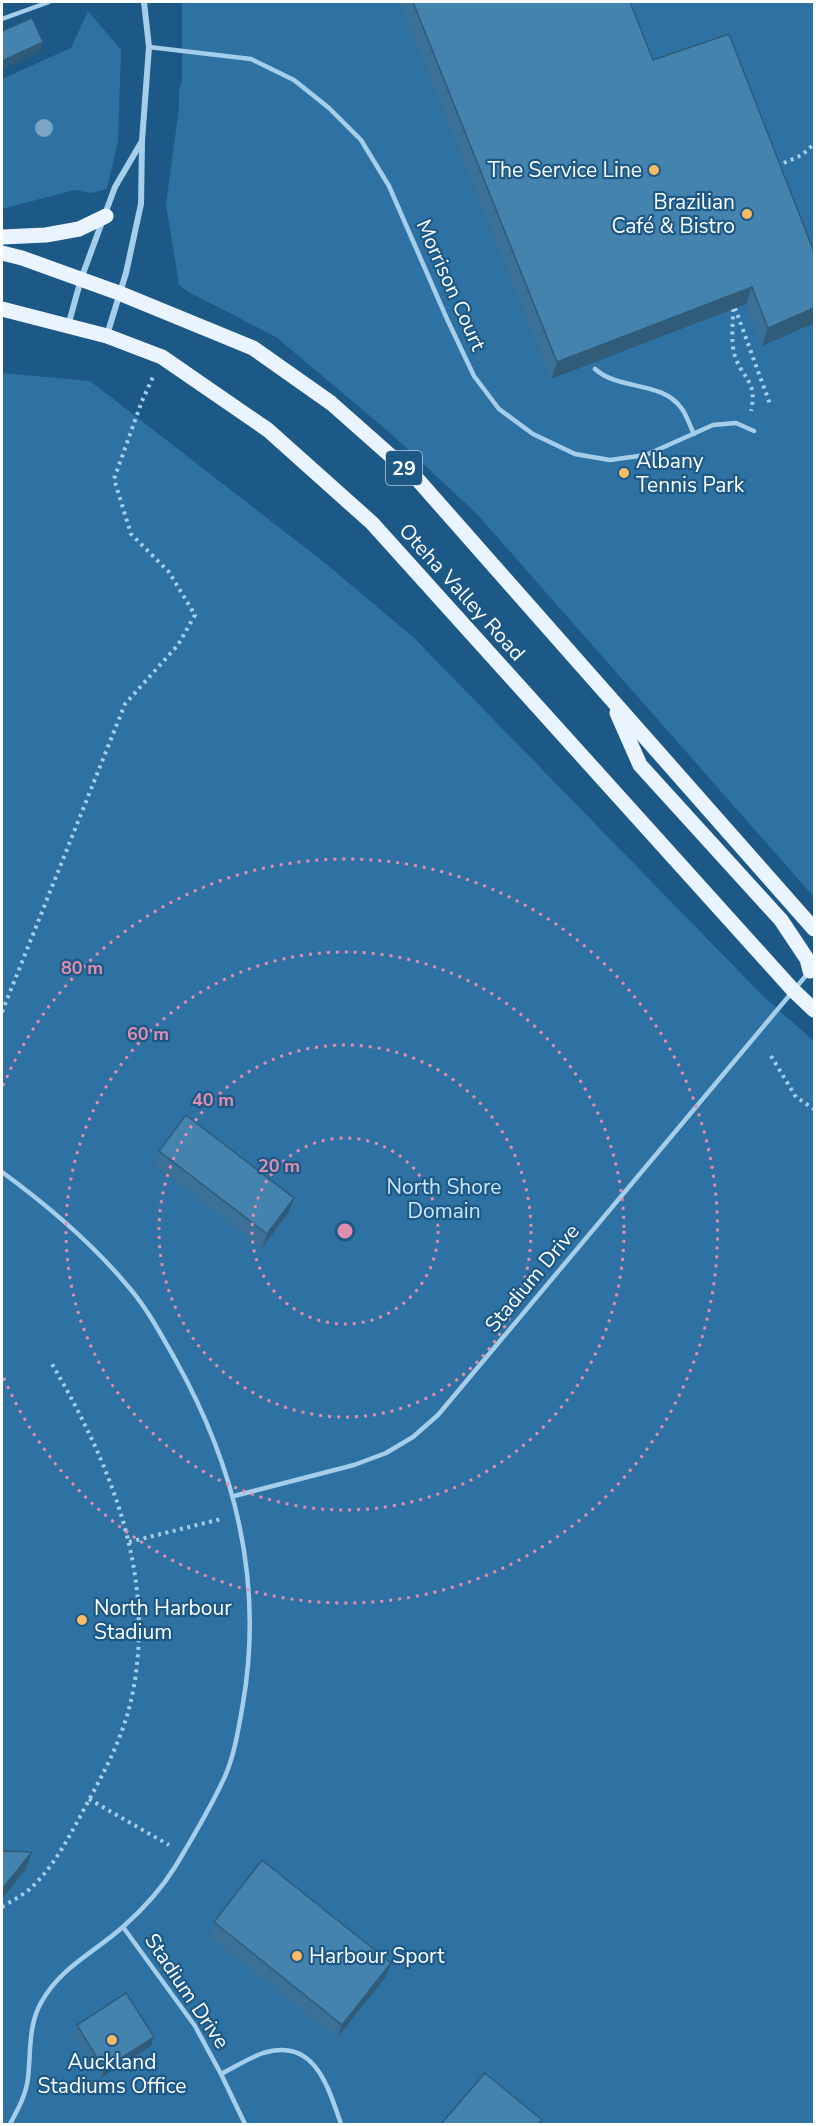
<svg xmlns="http://www.w3.org/2000/svg" width="816" height="2126" font-family="'Nunito Sans',sans-serif">
	<style>
		.green { fill: #2d72a3 }
		.lines { fill: none; stroke-linecap: round; stroke-linejoin: round }
		.path { stroke: #a5ceeb; stroke-width: 4; stroke-dasharray: 3 4.5; stroke-linecap: butt }
		.lane { stroke: #a5ceeb; stroke-width: 4.5 }
		.street { stroke: #a5ceeb; stroke-width: 6 }
		.primary { stroke: #e9f4fe; stroke-width: 15 }
		.tree { fill: #7ca6c5 }
		.wall { fill: #3b7196 }
		.shaded-wall { fill: #305c7a }
		.building { fill: #4583af; stroke: #305c7a; stroke-width: 1.5 }
		.ring { fill: none; stroke: #e08cad; stroke-width: 3; stroke-dasharray: 3 6 }
		.poi-dot { fill: #fbba63; stroke: #1d5986; stroke-width: 2 }
		.labels { text-anchor: middle; stroke-width: 4.5; stroke-linejoin: round; paint-order: stroke }
		.shield { fill: #1d5986; stroke: #bbcddb; stroke-width: 1.5 }
		.shield-label { font-size: 20px; font-weight: bold; fill: #fff }
		.poi-label { font-size: 21px; fill: #fff; stroke: #1d5986; text-anchor: start }
		.street-label { font-size: 21px; fill: #fff; stroke: #1d5986 }
		.park-label { font-size: 21px; fill: #cae5f8; stroke: #1d5986 }
		.centre { fill: #e08cad; stroke: #1d5986; stroke-width: 3 }
		.ring-label { font-size: 18px; text-anchor: middle; font-weight: bold; fill: #e08cad; stroke: #1d5986; stroke-width: 4.5; stroke-linejoin: round; paint-order: stroke }
	</style>
	<rect width="100%" height="100%" fill="#1d5986"/>
	<!-- green -->
	<g class="green">
		<polygon points="182,2 814,2 814,897 476,513 389,432 276,337 187,291 179,285 166,204 179,108 179,89 182,82"/>
		<polygon points="88,11 121,50 118,141 107,189 91,193 74,190 2,209 2,79 71,48"/>
		<polygon points="2,373 90,381 325,563 414,638 766,999 814,1041 814,2124 2,2124"/>
	</g>
	<g class="lines">
		<!-- path -->
		<g class="path">
			<polyline points="777,166 802,155 814,144"/>
			<polyline points="735,308 770,404"/>
			<path d="M733,309C733,323 731,339 734,353C741,379 758,379 751,411"/>
			<polyline points="2,1012 125,704 178,645 195,615 169,572 131,534 114,479 142,401 153,377"/>
			<polyline points="771,1056 796,1097 814,1109"/>
			<polyline points="129,1542 221,1519"/>
			<polyline points="89,1799 169,1845"/>
			<path d="M2,1907C11,1901 24,1895 32,1887C57,1863 72,1831 89,1800C107,1767 124,1734 132,1696C157,1576 111,1465 52,1364"/>
		</g>
		<!-- lane -->
		<g class="lane">
			<polyline points="2,19 49,2"/>
			<polyline points="149,47 251,59 294,80 329,108 361,140 389,186 447,319 474,376 499,409 533,434 575,454 610,460 646,455 713,425 736,423 754,431"/>
			<path d="M595,369C619,391 662,380 682,409C687,416 690,426 694,434"/>
			<path d="M2,1172C47,1205 90,1241 126,1284C146,1306 160,1333 175,1359C235,1466 264,1581 243,1703C239,1726 235,1752 226,1774C212,1806 193,1837 175,1867C162,1888 142,1910 124,1926C95,1952 61,1967 42,2001C28,2024 31,2052 28,2078C26,2095 18,2109 10,2124"/>
			<polyline points="234,1496 354,1465 386,1453 413,1437 438,1415 809,972"/>
			<polyline points="123,1927 195,2026 221,2074 245,2124"/>
			<path d="M221,2074C235,2067 249,2058 263,2053C315,2037 328,2087 341,2124"/>
		</g>
		<!-- street -->
		<g class="street">
			<polyline points="68,326 81,279 115,187 142,141"/>
			<polyline points="107,335 126,273 141,204 142,141 149,47 144,2"/>
		</g>
		<!-- primary -->
		<g class="primary">
			<polyline points="2,237 46,235 79,229 106,216"/>
			<polyline points="2,253 22,258 119,293 253,348 331,403 418,480 814,929"/>
			<polyline points="2,309 107,336 162,357 268,430 372,523 793,990 814,1010"/>
			<polyline points="617,713 640,765 781,920 807,959 810,971"/>
		</g>
	</g>
	<!-- trees -->
	<circle class="tree" cx="44" cy="128" r="9"/>
	<!-- wall -->
	<g class="wall">
		<polygon points="400,2 630,2 653,60 814,252 814,323 762,346 746,304 551,379"/>
		<polygon points="159,1151 289,1212 262,1248 154,1165"/>
		<polygon points="214,1922 386,1977 337,2038 209,1936"/>
		<polygon points="77,2025 154,2037 151,2046 101,2078 73,2034"/>
	</g>
	<!-- shaded-wall -->
	<g class="shaded-wall">
		<polygon points="43,42 40,52 2,69 2,61"/>
		<polygon points="752,287 746,304 551,379 557,362"/>
		<polygon points="814,308 814,323 762,346 768,328"/>
		<polygon points="294,1198 289,1212 262,1248 267,1234"/>
		<polygon points="32,1852 26,1869 2,1899 2,1889"/>
		<polygon points="391,1963 386,1977 337,2038 342,2025"/>
		<polygon points="154,2037 151,2046 101,2078 104,2069"/>
	</g>
	<!-- building -->
	<g class="building">
		<polygon points="413,2 630,2 653,60 729,34 814,252 814,308 768,328 752,287 557,362"/>
		<polygon points="32,18 43,42 2,61 2,31"/>
		<polygon points="186,1115 294,1198 267,1234 159,1151"/>
		<polygon points="2,1851 32,1852 2,1889"/>
		<polygon points="262,1860 391,1963 342,2025 214,1922"/>
		<polygon points="126,1993 154,2037 104,2069 77,2025"/>
		<polygon points="485,2073 542,2120 538,2124 441,2124"/>
	</g>
	<!-- distance rings -->
	<g class="ring">
		<circle cx="345" cy="1231" r="93"/>
		<circle cx="345" cy="1231" r="186"/>
		<circle cx="345" cy="1231" r="279"/>
		<path d="M3 1086A372 372 0 1 1 3 1376"/>
	</g>
	<!-- markers -->
	<g class="poi-dot">
		<circle cx="654" cy="170" r="6"/>
		<circle cx="747" cy="214" r="6"/>
		<circle cx="624" cy="473" r="6"/>
		<circle cx="82" cy="1620" r="6"/>
		<circle cx="297" cy="1956" r="6"/>
		<circle cx="112" cy="2040" r="6"/>
	</g>
	<g class="labels">
		<!-- shield labels -->
		<rect class="shield" x="386" y="451" width="36" height="34" rx="4.5"/>
		<g class="shield-label">
			<text x="404" y="475">29</text>
		</g>
		<!-- poi labels -->
		<g class="poi-label">
			<text x="642" y="177" text-anchor="end">The Service Line</text>
			<text x="735" y="209" text-anchor="end">Brazilian<tspan x="735" dy="24">Café &amp; Bistro</tspan></text>
			<text x="636" y="468">Albany<tspan x="636" dy="24">Tennis Park</tspan></text>
			<text x="94" y="1615">North Harbour<tspan x="94" dy="24">Stadium</tspan></text>
			<text x="309" y="1963">Harbour Sport</text>
			<text x="112" y="2069" text-anchor="middle">Auckland<tspan x="112" dy="24">Stadiums Office</tspan></text>
		</g>
		<!-- street labels -->
		<g class="street-label">
			<text transform="translate(451 285) rotate(66)" y="7">Morrison Court</text>
			<text transform="translate(462 592) rotate(48)" y="7">Oteha Valley Road</text>
			<text transform="translate(532 1278) rotate(-50)" y="7">Stadium Drive</text>
			<text transform="translate(187 1991) rotate(56)" y="7">Stadium Drive</text>
		</g>
		<!-- park labels -->
		<g class="park-label">
			<text x="444" y="1194">North Shore<tspan x="444" dy="24">Domain</tspan></text>
		</g>
	</g>
	<circle cx="345" cy="1231" r="9" class="centre"/>
	<g class="ring-label">
		<text x="82" y="974">80 m</text>
		<text x="148" y="1040">60 m</text>
		<text x="213" y="1106">40 m</text>
		<text x="279" y="1172">20 m</text>
	</g>
	<!-- border -->
	<rect width="816" height="2126" fill="none" stroke="#ffffff" stroke-width="6"/>
</svg>
